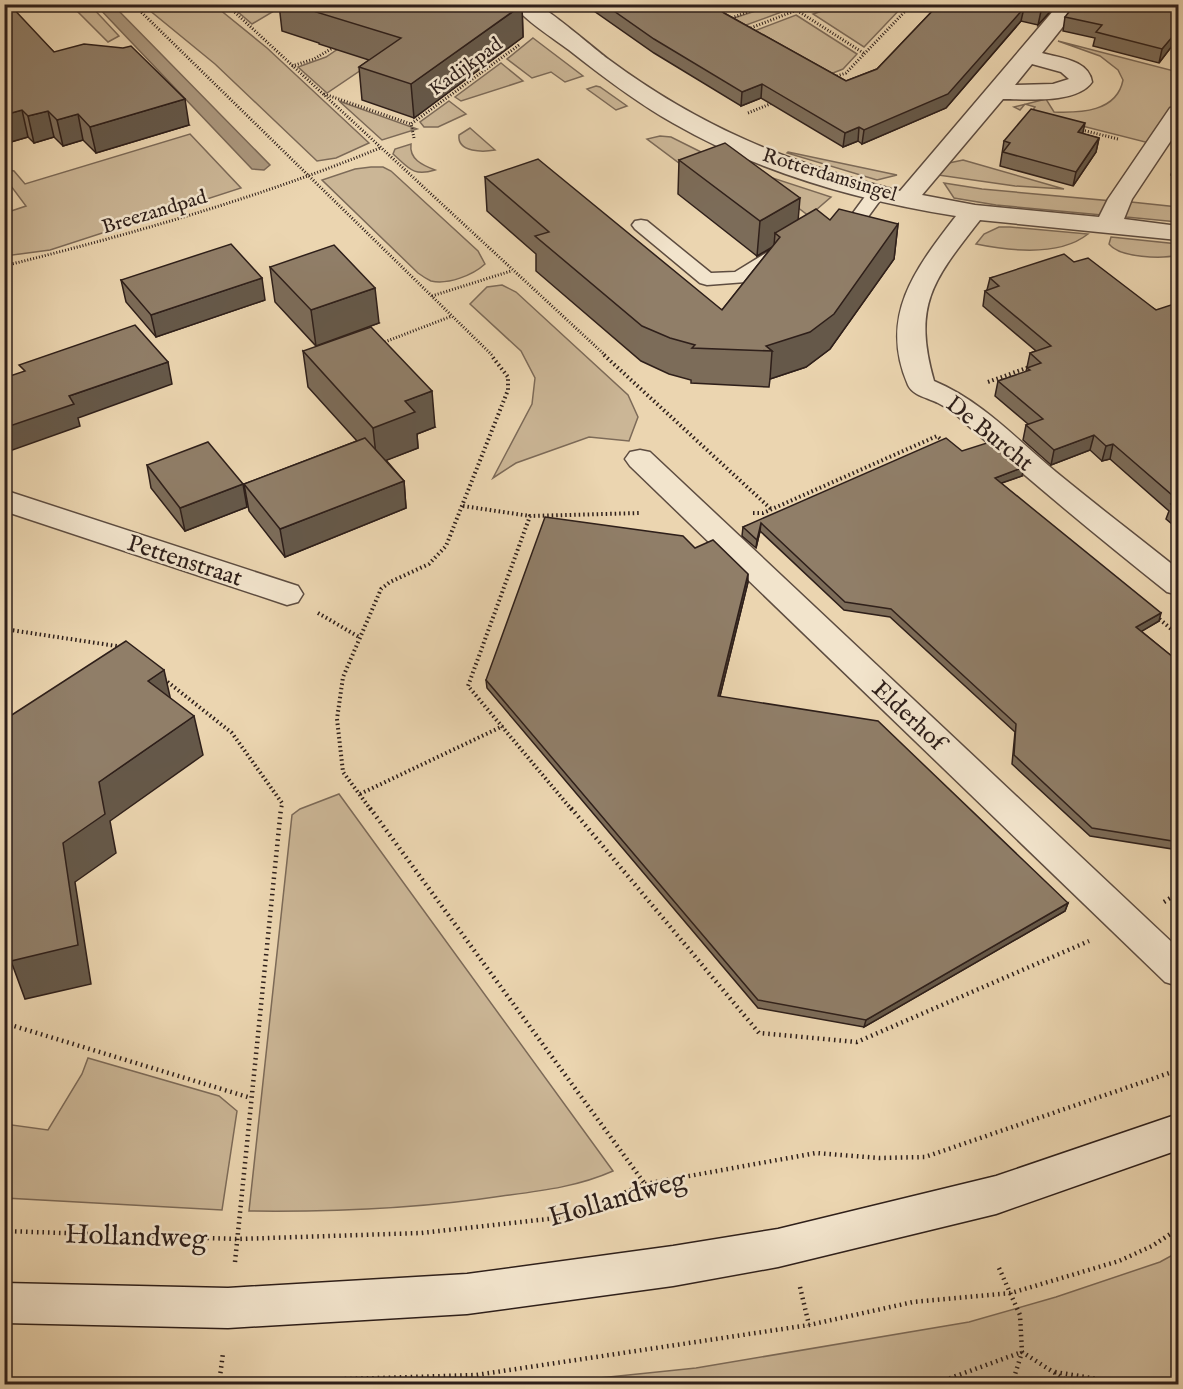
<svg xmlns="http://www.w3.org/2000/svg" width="1183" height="1389" font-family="'IM FELL English',serif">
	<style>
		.green { fill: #cbb696; stroke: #7c6a58; stroke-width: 1.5 }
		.water { fill: #ab977d; stroke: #796755; stroke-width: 1.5 }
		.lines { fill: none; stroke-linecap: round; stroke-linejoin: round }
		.lane-casing { stroke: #5d4c40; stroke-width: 3 }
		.street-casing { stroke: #5d4c40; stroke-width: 3 }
		.secondary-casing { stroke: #2e1f1a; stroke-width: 3 }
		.path-far2 { stroke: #2e1f1a; stroke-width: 3; stroke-dasharray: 1 2; stroke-linecap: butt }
		.path-far1 { stroke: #2e1f1a; stroke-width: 4; stroke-dasharray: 1.5 3; stroke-linecap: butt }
		.path { stroke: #2e1f1a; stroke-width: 4.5; stroke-dasharray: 1.5 4; stroke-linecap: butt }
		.lane { fill: #f2e4cc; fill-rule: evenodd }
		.street { fill: #f2e4cc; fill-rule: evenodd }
		.secondary { fill: #f2e4cc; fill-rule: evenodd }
		.wall { fill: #7c6c59; stroke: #2e1f1a; stroke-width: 1.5 }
		.shaded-wall { fill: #655849; stroke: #2e1f1a; stroke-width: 1.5 }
		.building { fill: #907e68; stroke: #2e1f1a; stroke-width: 1.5 }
		.labels { text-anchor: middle; stroke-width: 5; stroke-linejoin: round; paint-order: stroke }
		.far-street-label { font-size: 20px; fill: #2e1f1a; stroke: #f2e4cc }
		.street-label { font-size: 24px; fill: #2e1f1a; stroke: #f2e4cc }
		.near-street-label { font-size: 28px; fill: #2e1f1a; stroke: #f2e4cc }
	</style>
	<rect width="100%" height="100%" fill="#ebd5b0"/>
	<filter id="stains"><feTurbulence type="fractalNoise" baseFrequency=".00333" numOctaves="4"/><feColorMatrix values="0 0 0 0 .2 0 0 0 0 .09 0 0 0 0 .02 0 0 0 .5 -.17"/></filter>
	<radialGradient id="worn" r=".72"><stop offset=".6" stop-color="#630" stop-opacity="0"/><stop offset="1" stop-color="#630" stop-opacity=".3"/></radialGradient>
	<!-- green -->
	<g class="green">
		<polygon points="844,4 904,4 904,5 864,47 813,14"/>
		<polygon points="71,5 90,5 119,36 108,42"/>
		<polygon points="143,5 214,5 267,48 369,143 336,158 317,161 215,64"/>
		<polygon points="230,5 284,5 252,24"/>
		<polygon points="774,5 780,5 787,10 738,28 725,21"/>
		<polygon points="395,10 432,22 327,93 298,67 326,57"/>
		<polygon points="796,15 857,54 843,69 823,77 749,33"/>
		<polygon points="533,38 583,76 565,82 551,72 532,78 507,59"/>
		<path d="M1058,41L1178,72V102L1149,143L1031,113L1035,107L1025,104L1020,110L1014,107L1046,99L1054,112C1080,113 1117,112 1123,80L1118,70L1100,56Z"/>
		<polygon points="501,63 523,81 461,101 455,97"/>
		<polygon points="596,86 600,87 627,106 616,110 587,89"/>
		<polygon points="339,101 417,129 382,140"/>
		<polygon points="449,101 466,114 438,127 424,127 420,122"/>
		<path d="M470,128L495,150C484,152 457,153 459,135Z"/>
		<polygon points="190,134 241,188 50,250 5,256 5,213 26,206 5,178 5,169 14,171 25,184"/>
		<polygon points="660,136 671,137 701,152 683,166 647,139"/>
		<path d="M411,144C409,159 422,165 435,170C413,177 409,168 393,154L395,149Z"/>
		<polygon points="788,152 897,175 877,180 787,153"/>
		<polygon points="963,160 1064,189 1015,186 938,175 949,163"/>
		<path d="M371,167H383L391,171L478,251L485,264C473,275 448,285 431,281C427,279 422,276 418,273L322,180L355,169Z"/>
		<polygon points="748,170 831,197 809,216"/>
		<polygon points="944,183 982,189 1112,201 1102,215 996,205 954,198"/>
		<polygon points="1131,202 1178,207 1178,222 1126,217 1122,215"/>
		<path d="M999,227H1010L1088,234C1059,257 1010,251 976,244L984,234Z"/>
		<path d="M1111,237L1178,244V255C1162,259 1120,258 1109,244Z"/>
		<polygon points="502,285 516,292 628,395 638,417 629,441 589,437 516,463 493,478 532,404 535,378 521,351 470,304 487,287"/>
		<path d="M339,794L613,1171C577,1187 540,1191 502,1196C417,1209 334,1212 249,1211L292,815L300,809Z"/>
		<polygon points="88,1058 219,1096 237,1111 222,1210 5,1198 5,1124 48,1130 82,1074"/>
		<polygon points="1178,1252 1178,1384 541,1384 696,1368 969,1322 1056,1297 1160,1262"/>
	</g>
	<!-- water -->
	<polygon class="water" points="96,5 113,5 270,165 264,170 252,169"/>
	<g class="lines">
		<!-- lane casing -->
		<g class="lane-casing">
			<g id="lane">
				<polygon points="878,186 884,187 887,191 862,225 833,231 827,230 824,226 827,222 850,217 872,187"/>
				<polygon points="641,220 647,221 711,273 735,272 774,248 788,248 790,252 746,282 707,285 700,283 635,229 632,225 635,221"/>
			</g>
		</g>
		<!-- street casing -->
		<g class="street-casing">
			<g id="street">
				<path d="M513,4C520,4 528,3 535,4C545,6 596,50 608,59C701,128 788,163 900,191L1059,4H1081L1042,53C1060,58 1089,60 1092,82C1077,104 1027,99 1003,99L922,195L975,205L1099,217L1108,199L1170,108L1178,106V130L1132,199L1124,219L1178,226V240L980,220C934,279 912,304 934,381C982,401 1016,439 1056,472C1096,505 1138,537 1178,569V595L1167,592C1098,537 1030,481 964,422C957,415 948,408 938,403C929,398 913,396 908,385C878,316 916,268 956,216C860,201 758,172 673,123C636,102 602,76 569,50C553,38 524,20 513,4ZM1032,64L1061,72L1069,79L1053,84L1015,85Z"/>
				<polygon points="640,450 650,452 1178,948 1178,986 1165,982 630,466 625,459 630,452"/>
				<polygon points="4,490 298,586 303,594 298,602 287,605 4,511"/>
			</g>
		</g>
		<!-- secondary casing -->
		<g class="secondary-casing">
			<polygon id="secondary" points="1178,1114 1178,1150 996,1214 778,1267 673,1286 467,1314 228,1328 4,1323 4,1283 228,1288 467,1274 673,1246 778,1229 996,1176"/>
		</g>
		<!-- path-far2 -->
		<g class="path-far2">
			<polyline points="133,4 493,356"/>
			<polyline points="226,4 606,356"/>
			<polyline points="787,4 865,54"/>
			<polyline points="729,19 768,4"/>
			<polyline points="748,29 797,10"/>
			<polyline points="292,66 314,59 336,46"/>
			<polyline points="834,77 846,73 912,4"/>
			<polyline points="324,94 411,124"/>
			<polyline points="748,113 775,102"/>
			<polyline points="1082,130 1118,139"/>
			<polyline points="414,138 411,124 519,45"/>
			<path d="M4,266C132,234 258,198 380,148"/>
			<polyline points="432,296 511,271"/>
			<polyline points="382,343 452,316"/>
		</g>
		<!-- path-far1 -->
		<g class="path-far1">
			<polyline points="604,355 771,509"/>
			<polyline points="988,382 1029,367"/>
			<polyline points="463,506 530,516"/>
			<polyline points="753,513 763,513 937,436 944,442"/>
			<polyline points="318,613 359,637"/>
			<polyline points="1156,616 1178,635"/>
			<polyline points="4,629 123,647"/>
			<polyline points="164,679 232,733 282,803 281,810"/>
			<polyline points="360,794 503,726"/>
			<polyline points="371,810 343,772 337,719 343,677 381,589 390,582 429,564 446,546 508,390 508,377 491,355"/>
			<polyline points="572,810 468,686 530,516 641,513"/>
		</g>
		<!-- path -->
		<g class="path">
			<polyline points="370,808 645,1184"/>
			<polyline points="571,808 759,1033 857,1042 1089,941"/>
			<polyline points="1164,902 1178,893"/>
			<polyline points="4,1023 251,1098"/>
			<polyline points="4,1231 238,1239 421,1233 566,1217 645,1184 816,1153 879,1158 925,1157 1178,1070"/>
			<polyline points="235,1262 281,808"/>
			<polyline points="999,1268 1020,1315 1022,1352 1072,1384"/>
			<polyline points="800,1287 809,1325"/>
			<polyline points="1055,1372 1128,1384"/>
			<polyline points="4,1379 71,1384 220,1383 476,1375 809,1325 913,1302 1011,1293 1119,1261 1152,1246 1178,1229"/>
			<polyline points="219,1384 223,1353"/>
			<polyline points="934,1384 1022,1352"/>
			<polyline points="1012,1384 1022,1352"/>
		</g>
		<!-- lane -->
		<use href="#lane" class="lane"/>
		<!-- street -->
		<use href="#street" class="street"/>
		<!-- secondary -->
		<use href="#secondary" class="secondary"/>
	</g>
	<!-- wall -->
	<g class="wall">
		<polygon points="4,4 54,52 189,125 96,153 83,140 63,146 54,137 34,143 28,137 4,144"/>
		<polygon points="279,4 522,5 523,37 414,118 362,100 359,67 369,60 319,44 319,43 282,31"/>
		<polygon points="584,4 712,4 724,13 846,81 877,69 939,4 1057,4 1038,25 1021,21 946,108 862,144 858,141 843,147 761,98 741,106 654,53"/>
		<polygon points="1179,4 1179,43 1175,42 1159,63 1093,46 1095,38 1063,31 1065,17"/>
		<polygon points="1083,134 1099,138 1096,152 1073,186 1000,166 1004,141"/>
		<polygon points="1179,156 1179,177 1171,175 1175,162"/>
		<polygon points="679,160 798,220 830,220 898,224 894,259 830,349 806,367 770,379 769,387 691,383 691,380 669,374 641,361 536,271 536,254 487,211 485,177 722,310 771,248 757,256 678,194"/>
		<polygon points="1074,262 1156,310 1179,307 1179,530 1166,519 1169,511 1110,459 1102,461 1090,450 1051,465 1023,440 1026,425 1028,424 995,396 998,381 1026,372 1030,353 1036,351 983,306 985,291 987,290 990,278"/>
		<polygon points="270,267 379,323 316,346 275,302"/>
		<polygon points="121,280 265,300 156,337 126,302"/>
		<polygon points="303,351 435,427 417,434 418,448 386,460 404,481 406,508 285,557 249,511 244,484 357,441 308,387"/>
		<polygon points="962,451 1022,476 1001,483 1159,621 1141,631 1179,662 1179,850 1090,836 1012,764 1015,732 890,617 844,610 760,531 756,548 742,536 743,527"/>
		<polygon points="147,465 243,484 247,507 185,531 151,488"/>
		<polygon points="695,548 748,582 720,696 1068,903 1065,911 864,1027 758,1008 487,688 486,680"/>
	</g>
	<!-- shaded-wall -->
	<g class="shaded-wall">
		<polygon points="1047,4 1057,4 1038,25 1041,11"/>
		<polygon points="522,5 523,37 414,118 411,84"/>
		<polygon points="1024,8 1021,21 946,108 862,144 864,130"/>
		<polygon points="1178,29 1175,42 1159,63 1162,49"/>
		<polygon points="762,84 761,98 741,106 742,92"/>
		<polygon points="185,99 189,125 96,153 90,127"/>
		<polygon points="22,110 28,137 4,144 4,115"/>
		<polygon points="48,111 54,137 34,143 28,116"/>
		<polygon points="78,114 83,140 63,146 57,120"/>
		<polygon points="1085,123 1082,137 1078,132"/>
		<polygon points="859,127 858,141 843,147 845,133"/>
		<polygon points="1099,138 1096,152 1073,186 1076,172"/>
		<polygon points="800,198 797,233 780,237 775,233 774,246 757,256 760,221"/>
		<polygon points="898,224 894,259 830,349 806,367 770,379 772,351 766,346"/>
		<polygon points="262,278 265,300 156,337 151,315"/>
		<polygon points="375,288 379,323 316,346 311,310"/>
		<polygon points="168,362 172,384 78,418 80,426 4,453 4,428 69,396"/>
		<polygon points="432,391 435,427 417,434 418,448 377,464 373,428 405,401"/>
		<polygon points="1094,435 1090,450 1051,465 1054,450"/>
		<polygon points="1113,444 1110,459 1102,461 1106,446"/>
		<polygon points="1024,467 1022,476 993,486 995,478"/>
		<polygon points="404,481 406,508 285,557 280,529"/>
		<polygon points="243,484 247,507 185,531 180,508"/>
		<polygon points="761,523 760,531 756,548 757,540"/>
		<polygon points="748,574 748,582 718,704 718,696"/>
		<polygon points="1161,613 1159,621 1134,636 1136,627"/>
		<polygon points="164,670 173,710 148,681"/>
		<polygon points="194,716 203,755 110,821 116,853 75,882 91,984 25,999 11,961 63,843 99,782"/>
		<polygon points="1068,903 1065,911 864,1027 866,1020"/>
	</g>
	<!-- building -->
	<g class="building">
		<polygon points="4,4 9,4 54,52 84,44 123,48 131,46 185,99 90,127 78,114 57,120 48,111 28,116 22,110 4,115"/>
		<polygon points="298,4 522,4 522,5 411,84 359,67 401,38 316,12 317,11"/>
		<polygon points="604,4 712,4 724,13 846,81 877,69 939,4 1047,4 1041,11 1024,8 948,94 864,130 859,127 845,133 762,84 742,92 654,39"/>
		<polygon points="1075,4 1179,4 1179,29 1162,49 1096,32 1102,25 1065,17"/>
		<polygon points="1031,109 1085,123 1078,132 1099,138 1076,172 1003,152 1010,143 1004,141"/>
		<polygon points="725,143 800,198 760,221 679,160"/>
		<polygon points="1179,156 1179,163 1175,162"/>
		<polygon points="538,159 722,310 780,237 775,233 816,209 830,220 839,209 898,224 834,314 810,332 766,346 772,351 692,348 695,345 670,338 642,326 535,236 549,232 485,177"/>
		<polygon points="231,244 262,278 151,315 121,280"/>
		<polygon points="334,245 375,288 311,310 270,267"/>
		<polygon points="1064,254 1074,262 1088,258 1156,310 1174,304 1179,307 1179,501 1113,444 1106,446 1094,435 1054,450 1026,425 1043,419 998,381 1030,370 1027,368 1041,363 1030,353 1051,346 985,291 999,286 990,278"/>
		<polygon points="135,325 168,362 69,396 74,404 4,428 4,378 25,371 19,365"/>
		<polygon points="371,327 432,391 405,401 415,412 373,428 303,351"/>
		<polygon points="365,438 404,481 280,529 244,484"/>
		<polygon points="946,438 962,451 993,441 1024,467 995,478 1161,613 1136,627 1179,662 1179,842 1092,828 1014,755 1016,724 891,609 845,602 761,523 757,540 743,527"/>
		<polygon points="208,442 243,484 180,508 147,465"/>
		<polygon points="1179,501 1179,510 1171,504"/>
		<polygon points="545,517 683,536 695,548 713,540 748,574 718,696 878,721 1068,903 866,1020 758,1000 486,680"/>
		<polygon points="126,641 164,670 148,681 194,716 99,782 105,814 63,843 78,945 11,961 4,912 4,720"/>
	</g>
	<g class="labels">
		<!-- far-street labels -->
		<g class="far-street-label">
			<text transform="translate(465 66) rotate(-36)" y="7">Kadijkpad</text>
			<text transform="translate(830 174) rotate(17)" y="7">Rotterdamsingel</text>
			<text transform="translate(154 211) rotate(-17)" y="7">Breezandpad</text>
		</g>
		<!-- street labels -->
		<g class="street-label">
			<text transform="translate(990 433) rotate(39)" y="8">De Burcht</text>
			<text transform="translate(185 560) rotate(18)" y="8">Pettenstraat</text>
			<text transform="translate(909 715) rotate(43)" y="8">Elderhof</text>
		</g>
		<!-- near-street labels -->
		<g class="near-street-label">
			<text transform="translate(617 1197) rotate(-16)" y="10">Hollandweg</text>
			<text transform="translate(136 1235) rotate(2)" y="10">Hollandweg</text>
		</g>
	</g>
	<!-- margin -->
	<rect width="1183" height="1389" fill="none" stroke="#ebd5b0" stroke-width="24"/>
	<rect x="6" y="6" width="1171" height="1377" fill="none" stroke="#2e1f1a" stroke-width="3"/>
	<rect x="12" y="12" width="1159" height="1365" fill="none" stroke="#2e1f1a" stroke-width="1.5"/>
	<rect width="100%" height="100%" filter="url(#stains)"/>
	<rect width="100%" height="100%" fill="url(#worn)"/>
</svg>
